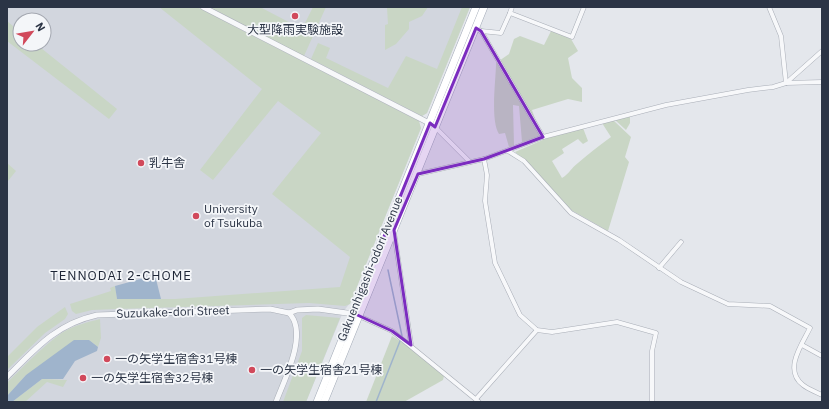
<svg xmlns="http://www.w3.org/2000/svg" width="829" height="409" font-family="'IBM Plex Sans','Noto Sans JP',sans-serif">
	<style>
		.built { fill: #d2d6de; fill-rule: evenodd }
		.green { fill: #c9d6c5 }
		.water { fill: #9fb4cc }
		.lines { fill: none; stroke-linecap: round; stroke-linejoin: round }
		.stream { stroke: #9fb4cc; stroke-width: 1.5 }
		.minor-casing { stroke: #a9aeb7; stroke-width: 5 }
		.tertiary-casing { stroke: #a9aeb7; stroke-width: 6 }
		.primary-casing { stroke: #a3abb8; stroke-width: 8 }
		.minor { stroke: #f7f8fa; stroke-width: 4 }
		.tertiary { stroke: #f7f8fa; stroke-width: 5 }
		.primary { stroke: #fff; stroke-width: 7 }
		.marked { fill: #7b2cbf; fill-opacity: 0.2; stroke: #7b2cbf; stroke-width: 3; stroke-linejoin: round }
		.poi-dot { fill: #d1495b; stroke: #f4f6f9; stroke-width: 1.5 }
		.labels { text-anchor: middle; stroke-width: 3.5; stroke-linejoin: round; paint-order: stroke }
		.poi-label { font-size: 12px; fill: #2b3445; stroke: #f4f6f9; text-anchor: start }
		.street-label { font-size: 12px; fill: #2b3445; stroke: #f4f6f9 }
		.neighbourhood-label { font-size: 13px; letter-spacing: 1px; fill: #1d2536; stroke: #f4f6f9 }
	</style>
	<rect width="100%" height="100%" fill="#e4e7ec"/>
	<!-- built -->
	<g class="built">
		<path d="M7,7H197L421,128L350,303L343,312L306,402H7ZM20,20H44V44H20Z"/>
		<polygon points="209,7 470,7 427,113 422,116"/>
	</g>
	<!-- green -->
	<g class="green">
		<polygon points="159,7 197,7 419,121 421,128 350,304 345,306 309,303 118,309 92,310 76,314 72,311 70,304 111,291 110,288 115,286 117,299 175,299 340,287 350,257 272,194 321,133 278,101 213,180 200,170 262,89"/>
		<polygon points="209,7 260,7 302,29 313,7 326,7 304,56"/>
		<polygon points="387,7 428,7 422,16 409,22 409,29 396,44 385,50 385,25 388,24"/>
		<polygon points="462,7 470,7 427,113 422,116 311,59 318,43 330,48 326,58 388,88 406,56 437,69"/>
		<polygon points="7,21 20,32 20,44 36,44 117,109 109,119 7,41"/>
		<path d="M552,29L571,39L578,51L568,58L572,78L582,88V102L568,99L532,110L541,136L522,142L519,106L513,105L514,145L509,147L505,133L499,134C490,120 496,80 496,63L509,54L514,39L520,36L544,45Z"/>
		<polygon points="630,115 630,123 626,130 614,119"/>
		<path d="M613,120L631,137L625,157L629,162L608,231L571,210L532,167L515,152L545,139L583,128L588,141L583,144L578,139L562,149L564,153L552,161L562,178C570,173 571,168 578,163C588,154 599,146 611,137L602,123Z"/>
		<polygon points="7,163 16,171 8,181 7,180"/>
		<polygon points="65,307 68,314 65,319 45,333 7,370 7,357 37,327"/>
		<polygon points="306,315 340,318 306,402 283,402 302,351 302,318"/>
		<path d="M100,319L101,338L98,347L89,340L26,375L7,396V383C22,368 48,341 65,331C76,325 88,322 100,319Z"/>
		<polygon points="392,336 411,348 444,376 443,380 404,402 366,402"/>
		<polygon points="42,379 67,380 63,387 47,382 25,402 12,402"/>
	</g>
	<!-- water -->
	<g class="water">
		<polygon points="155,275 161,299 117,299 115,286"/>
		<polygon points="74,340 89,340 98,347 97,351 75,361 63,379 42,379 12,402 7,402 7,396 26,375"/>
	</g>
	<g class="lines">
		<!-- stream -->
		<polyline class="stream" points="376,402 402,336 388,270"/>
		<!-- minor casing -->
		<g class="minor-casing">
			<g id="minor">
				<polyline points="512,7 510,13 572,37 584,7"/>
				<polyline points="769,7 781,36 786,83"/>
				<polyline points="476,28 481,31 543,137"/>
				<polyline points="481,31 501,33 510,13"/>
				<polyline points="786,83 822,51"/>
				<polyline points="435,127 470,162"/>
				<path d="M508,151L524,161L571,213L619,240L681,282L728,304L770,306L810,328C802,344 783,370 803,385C808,389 816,392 822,395"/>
				<polyline points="484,159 487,175 485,201 495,263 520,315 537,330 552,332 617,322 656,333 652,351 652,402"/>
				<polyline points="418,174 484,159 543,137 666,105 748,90 773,87 786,83 822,82"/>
				<polyline points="394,232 411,344"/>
				<polyline points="659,268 681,242"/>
				<polyline points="359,316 392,331 479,402"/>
				<polyline points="802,345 822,356"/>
				<polyline points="476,399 537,330"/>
			</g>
		</g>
		<!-- tertiary casing -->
		<g class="tertiary-casing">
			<g id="tertiary">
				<polyline points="203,7 431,124"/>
				<path d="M7,377C35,349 56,324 97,315L270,309L289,313L297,310L318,309L354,314"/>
				<path d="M276,402C284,380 309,333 289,313"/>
			</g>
		</g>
		<!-- primary casing -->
		<g class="primary-casing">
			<g id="primary">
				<polyline points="317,402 476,7"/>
				<polyline points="324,402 484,7"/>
			</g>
		</g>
		<!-- minor -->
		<use href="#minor" class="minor"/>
		<!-- tertiary -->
		<use href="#tertiary" class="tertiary"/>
		<!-- primary -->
		<use href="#primary" class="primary"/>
	</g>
	<!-- marked area -->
	<path class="marked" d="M476,28L481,31L543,137L484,159L418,174L394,230L411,345L392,331L353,313L430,123L435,127Z"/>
	<!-- markers -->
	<g class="poi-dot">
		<circle cx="295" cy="16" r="4"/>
		<circle cx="141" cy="163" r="4"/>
		<circle cx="196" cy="216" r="4"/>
		<circle cx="107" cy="359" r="4"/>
		<circle cx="252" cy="370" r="4"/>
		<circle cx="83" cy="378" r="4"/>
	</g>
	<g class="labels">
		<!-- poi labels -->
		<g class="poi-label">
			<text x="295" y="34" text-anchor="middle">大型降雨実験施設</text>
			<text x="149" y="167">乳牛舎</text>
			<text x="204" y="213">University<tspan x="204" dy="14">of Tsukuba</tspan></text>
			<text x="115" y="363">一の矢学生宿舎31号棟</text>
			<text x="260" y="374">一の矢学生宿舎21号棟</text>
			<text x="91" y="382">一の矢学生宿舎32号棟</text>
		</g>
		<!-- street labels -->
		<g class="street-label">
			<text transform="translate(370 269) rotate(-68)" y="4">Gakuenhigashi-odori Avenue</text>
			<text transform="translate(173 312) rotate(-2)" y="4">Suzukake-dori Street</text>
		</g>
		<!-- neighbourhood labels -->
		<g class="neighbourhood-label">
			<text x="121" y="280">TENNODAI 2-CHOME</text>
		</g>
	</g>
	<!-- border -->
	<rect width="829" height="409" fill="none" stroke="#2b3445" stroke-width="16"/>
	<!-- north arrow -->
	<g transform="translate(32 32) rotate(59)"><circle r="19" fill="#f4f6f9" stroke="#a4a8b1"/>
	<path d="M0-3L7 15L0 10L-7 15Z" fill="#d1495b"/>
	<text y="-6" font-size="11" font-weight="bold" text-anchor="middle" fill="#2b3445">N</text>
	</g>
</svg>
